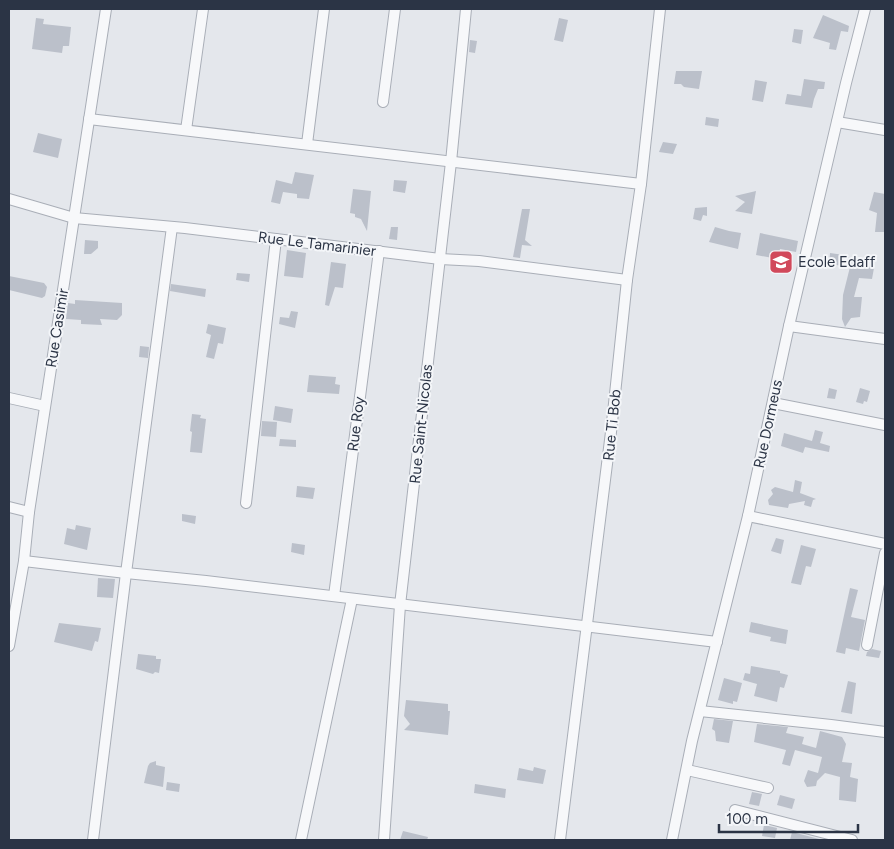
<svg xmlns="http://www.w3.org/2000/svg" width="894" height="849" font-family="Figtree,sans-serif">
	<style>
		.building { fill: #bbc0ca }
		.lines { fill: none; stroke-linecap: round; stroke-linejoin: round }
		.street-casing { stroke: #a9aeb7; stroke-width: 12 }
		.street { stroke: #f7f8fa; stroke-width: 10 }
		.labels { text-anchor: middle; stroke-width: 4; stroke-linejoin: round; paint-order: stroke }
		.street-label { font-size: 15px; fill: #2b3445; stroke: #f4f6f9 }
		.poi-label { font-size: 15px; fill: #2b3445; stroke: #f4f6f9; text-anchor: start }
	</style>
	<rect width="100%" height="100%" fill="#e4e7ec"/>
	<!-- building -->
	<g class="building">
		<polygon points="823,15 849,26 848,32 841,31 836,50 829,49 830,43 813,38"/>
		<polygon points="36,18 44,19 43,24 71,27 69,46 63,46 62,53 32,49"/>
		<polygon points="559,18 568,20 563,42 554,40"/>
		<polygon points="794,29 803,30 801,44 792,42"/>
		<polygon points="470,40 477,41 475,53 469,52"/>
		<polygon points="676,71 702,71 699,89 684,87 681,84 674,84"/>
		<polygon points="804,79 825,82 824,89 818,89 814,99 812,108 785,104 787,94 801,96"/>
		<polygon points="755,80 767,82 763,102 752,100"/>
		<polygon points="706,117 719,119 718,127 705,125"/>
		<polygon points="38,133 62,139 58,158 33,152"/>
		<polygon points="663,142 677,144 673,154 659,152"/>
		<polygon points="295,172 314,175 309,199 297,198 297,194 283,192 280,204 271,202 276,180 292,184"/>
		<polygon points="394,180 407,181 405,193 393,191"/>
		<polygon points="353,189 371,191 367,231 361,219 355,217 355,214 350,213"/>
		<polygon points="756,191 752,214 735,211 745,202 735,196"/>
		<polygon points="874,192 885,194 885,232 875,232 877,213 869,210"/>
		<polygon points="707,207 707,216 703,215 701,221 693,219 695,208"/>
		<polygon points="522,209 530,209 525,240 532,246 522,245 520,258 513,257"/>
		<polygon points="391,227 398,227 397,240 389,239"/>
		<polygon points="715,227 729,231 741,233 738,249 709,242"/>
		<polygon points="760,233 798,241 796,252 780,249 778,259 756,255"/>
		<polygon points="85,240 98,241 98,248 91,254 84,254"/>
		<polygon points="287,250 306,253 303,278 284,276"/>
		<polygon points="830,253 844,255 843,256 863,261 862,264 874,268 872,279 859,278 854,297 862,297 860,317 851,318 845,327 842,319 843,295 850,267 829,264"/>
		<polygon points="331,262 346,264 343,288 335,287 329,306 325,305"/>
		<polygon points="237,273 250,274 249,282 236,280"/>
		<polygon points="9,276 44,283 47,287 45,296 42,298 9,290"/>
		<polygon points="171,284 206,289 205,297 170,291"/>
		<polygon points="75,300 122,303 122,315 117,320 100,319 102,325 81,324 81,320 66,319 68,303 75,304"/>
		<polygon points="291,311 298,312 295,328 279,324 280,317 289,318"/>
		<polygon points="208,324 226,328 223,344 218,343 214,359 206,357 211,335 206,333"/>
		<polygon points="140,346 149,347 148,358 139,357"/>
		<polygon points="309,375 336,377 335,384 340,385 339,394 307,392"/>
		<polygon points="829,388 837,390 835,399 827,398"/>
		<polygon points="860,388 870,391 867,402 864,401 863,404 856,402"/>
		<polygon points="275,406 293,409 291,423 273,420"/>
		<polygon points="192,414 201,415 200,418 206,419 202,453 190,452 192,432 190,431"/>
		<polygon points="262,421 277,422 276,437 261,436"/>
		<polygon points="815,430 823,432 820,443 830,446 829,452 805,447 803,453 781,446 784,433 812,441"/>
		<polygon points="280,439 296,440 296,447 279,446"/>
		<polygon points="795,480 802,482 800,493 816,499 813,500 811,507 804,505 805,501 789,504 788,508 769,505 768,500 773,494 771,490 775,487 793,492"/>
		<polygon points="297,486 315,488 313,499 296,497"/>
		<polygon points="182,514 196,516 195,524 182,521"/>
		<polygon points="76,525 91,528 87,550 64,544 67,528 75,530"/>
		<polygon points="776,538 784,540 781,554 771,551"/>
		<polygon points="292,543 305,545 304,555 291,552"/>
		<polygon points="801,545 816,549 811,567 806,566 801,585 791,583"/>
		<polygon points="98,578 115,579 113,598 97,597"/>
		<polygon points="850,588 858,590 851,617 865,620 859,651 846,648 845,654 836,652"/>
		<polygon points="751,622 788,630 786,644 770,641 771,637 749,632"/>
		<polygon points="59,623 101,628 98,642 95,641 92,651 54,642"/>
		<polygon points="872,649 881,651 879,658 866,656 867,652"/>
		<polygon points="138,654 156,656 156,659 161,659 159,673 155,672 153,674 136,669"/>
		<polygon points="751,666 780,671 780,673 788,675 784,688 780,687 777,702 754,696 757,684 743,680 745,673 750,674"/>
		<polygon points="724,678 742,683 737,702 733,701 733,704 718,700"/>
		<polygon points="848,681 856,683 852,714 841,712"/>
		<polygon points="406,700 448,704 448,711 450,711 448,735 404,730 410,724 404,716"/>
		<polygon points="714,719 733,721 729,743 716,741 715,731 712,729"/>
		<polygon points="757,724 788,727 786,733 804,737 802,744 816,748 820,731 842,737 846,744 842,762 852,763 850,777 858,779 856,802 839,800 840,777 825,773 817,781 816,786 807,787 804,781 808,770 818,773 822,757 795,750 790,766 782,764 786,750 754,742"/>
		<polygon points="156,761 156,765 165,767 163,787 144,783 148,766 150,763"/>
		<polygon points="534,767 546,770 543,784 517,780 519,768 533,771"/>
		<polygon points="167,782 180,784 179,792 166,790"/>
		<polygon points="475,784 506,789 505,798 474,793"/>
		<polygon points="752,792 762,794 759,806 749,804"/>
		<polygon points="780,795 795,799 792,809 777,805"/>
		<polygon points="764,825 777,828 775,838 762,836"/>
		<polygon points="403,831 428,837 427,840 400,840"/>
		<polygon points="792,832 823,840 790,840"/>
	</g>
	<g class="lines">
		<!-- street casing -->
		<g class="street-casing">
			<g id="street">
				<polyline points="383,102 395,9"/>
				<polyline points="89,119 641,184"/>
				<polyline points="837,122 885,130"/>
				<polyline points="186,130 203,9"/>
				<polyline points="307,144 324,9"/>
				<polyline points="9,199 74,218 185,228 440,259 479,261 627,280"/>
				<polyline points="789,326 885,339"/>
				<polyline points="9,398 45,406"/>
				<polyline points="773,403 885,425"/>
				<polyline points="246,503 276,239"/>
				<polyline points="9,507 29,512"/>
				<polyline points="748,516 885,544"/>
				<polyline points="24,561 126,573 206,581 717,642"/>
				<polyline points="334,596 379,251"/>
				<polyline points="867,645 885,553"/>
				<polyline points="9,646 24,561 29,512 106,9"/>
				<polyline points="700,711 831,725 885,732"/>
				<polyline points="687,770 768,788"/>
				<polyline points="735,810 852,840"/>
				<polyline points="93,840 126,573 172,227"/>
				<polyline points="301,840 352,599"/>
				<polyline points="384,840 400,605 451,162 466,9"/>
				<polyline points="560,840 611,432 627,280 641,184 660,9"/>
				<polyline points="672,840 692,741 748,516 789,326 846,83 865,9"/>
			</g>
		</g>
		<!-- street -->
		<use href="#street" class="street"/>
	</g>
	<!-- icons -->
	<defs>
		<g id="school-square" transform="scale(1.25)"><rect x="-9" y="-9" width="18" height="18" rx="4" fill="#d1495b" stroke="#f4f6f9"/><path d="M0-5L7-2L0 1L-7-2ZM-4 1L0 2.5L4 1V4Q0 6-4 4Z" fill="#fff"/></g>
	</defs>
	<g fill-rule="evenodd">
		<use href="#school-square" x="781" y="262"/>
	</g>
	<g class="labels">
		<!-- street labels -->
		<g class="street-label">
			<text transform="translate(317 244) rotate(7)" y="5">Rue Le Tamarinier</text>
			<text transform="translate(57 328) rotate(-81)" y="5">Rue Casimir</text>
			<text transform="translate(356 424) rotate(-83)" y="5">Rue Roy</text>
			<text transform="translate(421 424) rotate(-84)" y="5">Rue Saint-Nicolas</text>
			<text transform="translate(768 424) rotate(-78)" y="5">Rue Dormeus</text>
			<text transform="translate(612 425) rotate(-84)" y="5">Rue Ti Bob</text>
		</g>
		<!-- poi labels -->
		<g class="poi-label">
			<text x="798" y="267">Ecole Edaff</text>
		</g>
	</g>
	<!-- border -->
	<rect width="894" height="849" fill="none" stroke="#2b3445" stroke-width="20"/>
	<!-- scale -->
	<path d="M719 824v8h139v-8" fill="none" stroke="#2b3445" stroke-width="2.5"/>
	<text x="726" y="824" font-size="15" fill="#2b3445" stroke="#f4f6f9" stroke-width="4" paint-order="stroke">100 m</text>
</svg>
